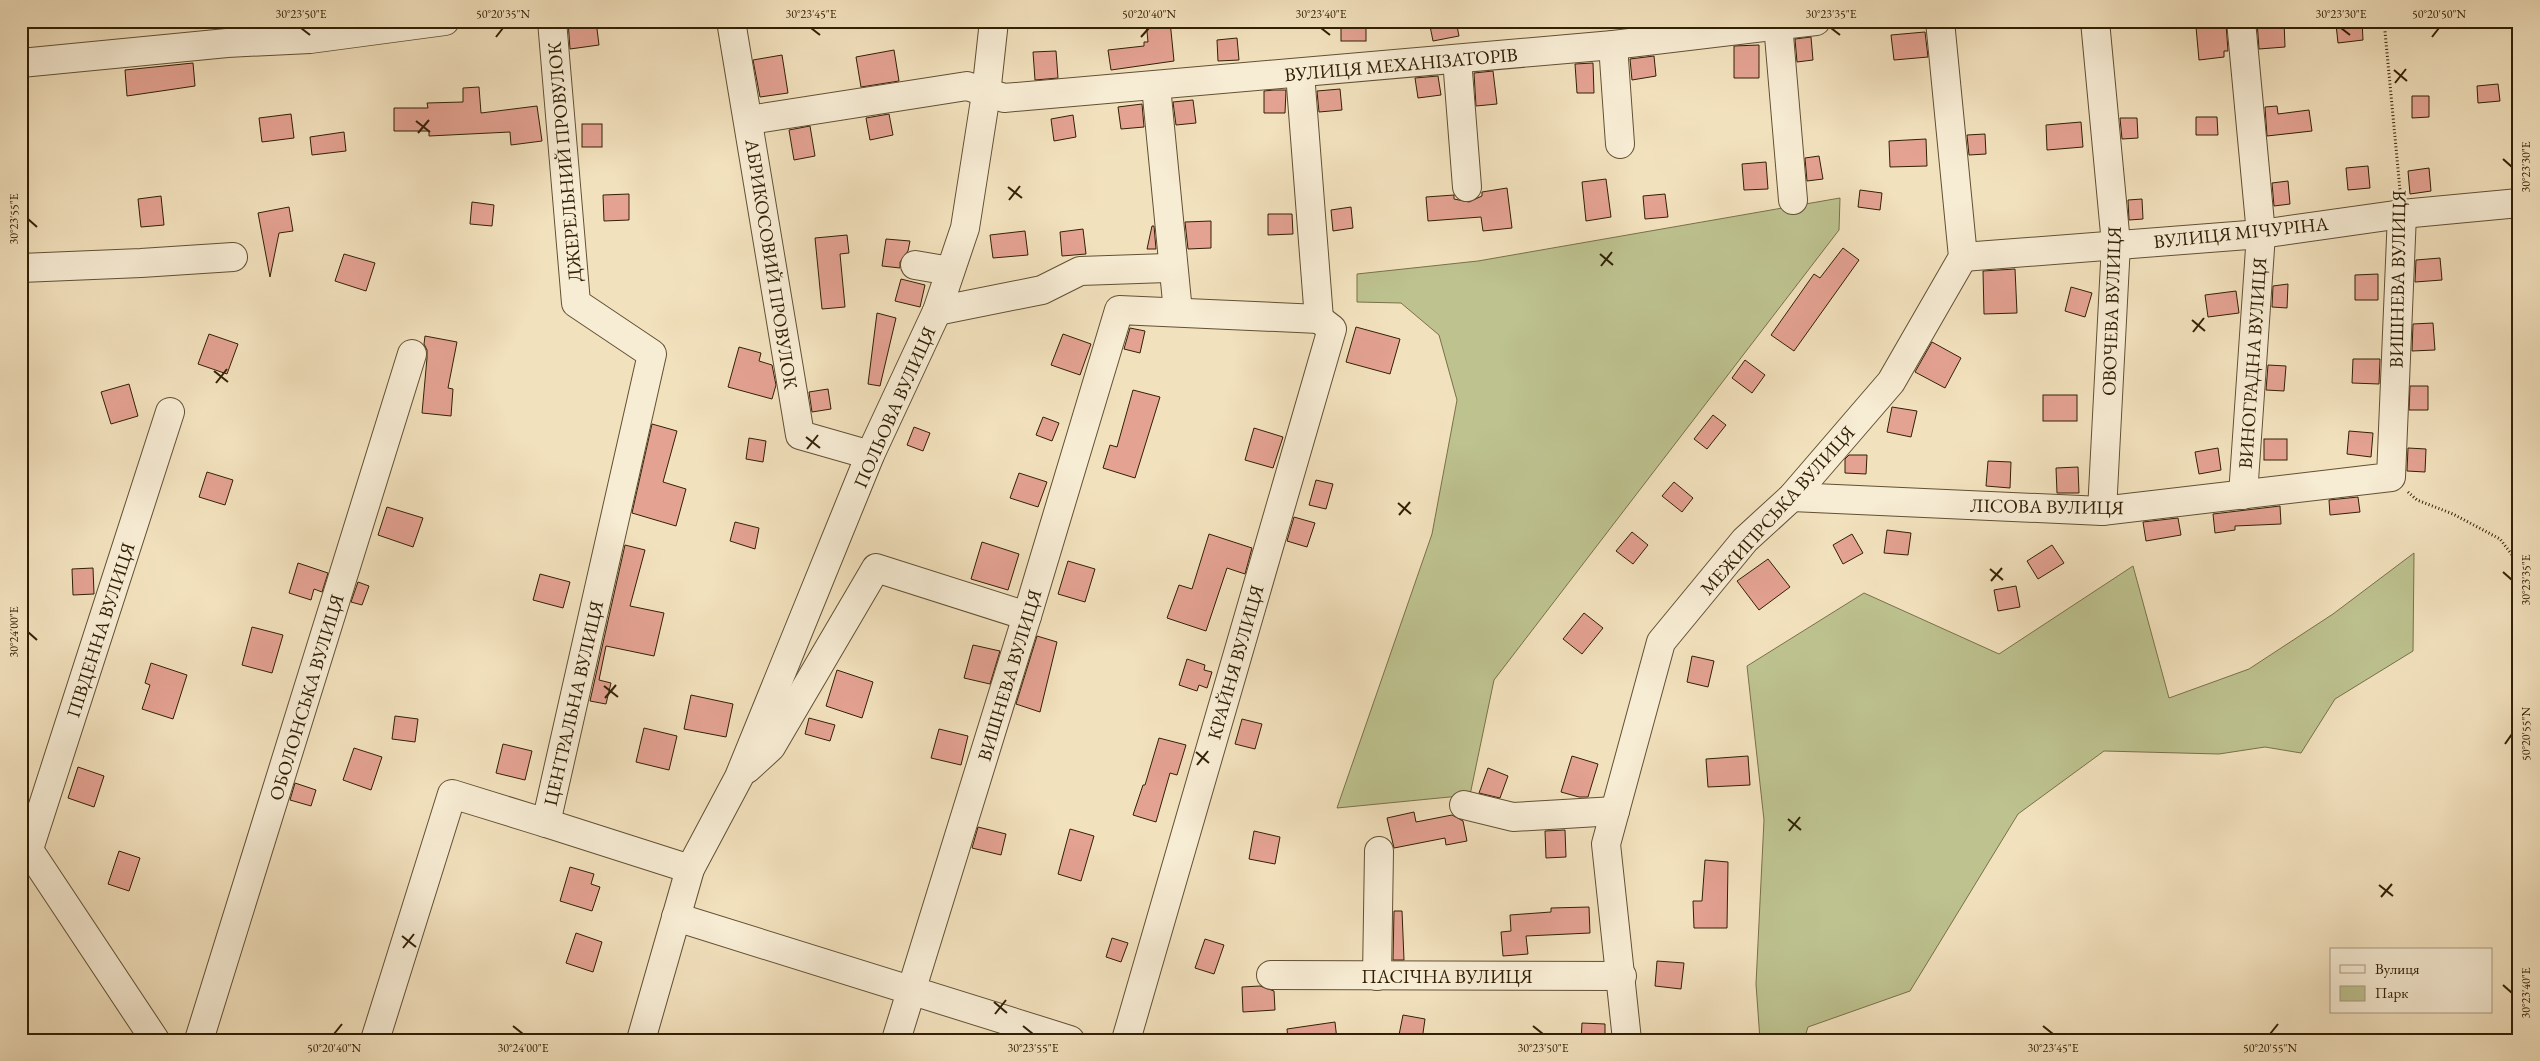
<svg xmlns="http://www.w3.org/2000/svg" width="2540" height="1061" font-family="'EB Garamond',serif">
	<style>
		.green { fill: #bdc28f; stroke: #78714a }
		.building { fill: #e4a292; stroke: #322005 }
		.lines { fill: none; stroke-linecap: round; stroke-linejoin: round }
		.minor-casing { stroke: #625033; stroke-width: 30 }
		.path { stroke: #322005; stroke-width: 3; stroke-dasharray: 1 2.5; stroke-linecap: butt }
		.minor { stroke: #f7ecd4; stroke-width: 28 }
		.ticks { fill: none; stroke: #322005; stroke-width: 2 }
		.labels { text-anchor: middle; stroke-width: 4; stroke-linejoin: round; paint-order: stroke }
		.street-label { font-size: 19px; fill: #322005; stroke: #f7ecd4 }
		.neatline { fill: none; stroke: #322005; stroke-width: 2 }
		.ticks-label { font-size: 12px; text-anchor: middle; fill: #322005 }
	</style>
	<rect width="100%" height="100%" fill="#f2e1bd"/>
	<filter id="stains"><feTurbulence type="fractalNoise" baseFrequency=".004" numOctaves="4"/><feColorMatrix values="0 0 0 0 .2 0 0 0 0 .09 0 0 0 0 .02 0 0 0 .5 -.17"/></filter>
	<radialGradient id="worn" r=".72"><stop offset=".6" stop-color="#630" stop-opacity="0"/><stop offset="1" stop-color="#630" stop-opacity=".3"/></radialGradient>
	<!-- green -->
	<g class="green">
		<polygon points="1840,198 1839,230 1494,680 1470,795 1337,808 1432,534 1457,400 1439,335 1401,303 1357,302 1357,274 1478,261"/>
		<polygon points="2414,553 2413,651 2335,699 2301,753 2265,747 2219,754 2104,751 2018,814 1910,991 1808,1027 1804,1040 1760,1040 1756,984 1764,820 1747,666 1864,593 1999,654 2133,566 2169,698 2249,669 2333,614"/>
	</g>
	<!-- building -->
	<g class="building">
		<polygon points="568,21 596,21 599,45 570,49"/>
		<polygon points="1146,21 1170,21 1174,61 1111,70 1108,50 1144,46 1144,42 1148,42"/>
		<rect x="1341" y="21" width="25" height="20"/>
		<polygon points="1429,21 1456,21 1459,36 1433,41"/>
		<polygon points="2257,21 2284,21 2285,47 2259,49"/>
		<polygon points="2362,21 2363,40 2338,43 2336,24"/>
		<polygon points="2226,24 2228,51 2224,51 2224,57 2199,60 2196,27"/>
		<polygon points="1925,32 1928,57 1894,60 1891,35"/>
		<polygon points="1811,37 1813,60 1797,62 1795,39"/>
		<polygon points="1237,38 1239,60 1218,61 1217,40"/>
		<polygon points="1759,45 1759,78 1734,78 1734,46"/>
		<polygon points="894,50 899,81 861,87 856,57"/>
		<polygon points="1056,51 1058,78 1035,80 1033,52"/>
		<polygon points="782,55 788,93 760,97 753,60"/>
		<polygon points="1654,56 1656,76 1632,80 1630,59"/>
		<polygon points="193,63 195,86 127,96 125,70"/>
		<polygon points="1593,63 1594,93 1577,93 1575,64"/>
		<polygon points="1493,71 1497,104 1476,106 1474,73"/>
		<polygon points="1438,76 1441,95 1418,98 1415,78"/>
		<polygon points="2498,84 2500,101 2478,103 2477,86"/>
		<polygon points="479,87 481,113 537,106 542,141 511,145 510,132 429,136 429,131 394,131 394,108 428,108 427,103 463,102 463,88"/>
		<polygon points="1340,89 1342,110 1319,112 1317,91"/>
		<polygon points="1274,90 1286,90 1285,113 1264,113 1264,91"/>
		<polygon points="2412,96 2429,96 2429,117 2412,118"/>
		<polygon points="1193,100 1196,123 1176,125 1173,102"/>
		<polygon points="1142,104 1144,127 1121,129 1118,107"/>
		<polygon points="2277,106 2278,114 2309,110 2312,131 2267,136 2265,107"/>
		<polygon points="291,114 294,138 262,142 259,118"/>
		<polygon points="889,114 893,135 870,140 866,118"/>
		<polygon points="1073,115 1076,137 1054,141 1051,119"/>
		<polygon points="2196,117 2217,117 2218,135 2196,135"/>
		<polygon points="2120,118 2137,118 2138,138 2122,139"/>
		<polygon points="2081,122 2083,147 2047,150 2046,125"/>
		<rect x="582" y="124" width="20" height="23"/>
		<polygon points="810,126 815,156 794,160 789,130"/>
		<polygon points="344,132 346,151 312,155 310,137"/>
		<polygon points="1985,134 1986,154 1969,155 1967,135"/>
		<polygon points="1926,139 1927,166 1890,167 1889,141"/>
		<polygon points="1819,156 1823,179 1807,181 1805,158"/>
		<polygon points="1766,162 1768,189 1744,190 1742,164"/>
		<polygon points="2368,166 2370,188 2348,190 2346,168"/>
		<polygon points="2429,168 2431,191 2410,194 2408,171"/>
		<polygon points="1606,179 1611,217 1586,221 1582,182"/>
		<polygon points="2288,181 2290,204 2274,206 2272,183"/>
		<polygon points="1507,188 1512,228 1483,231 1481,217 1428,221 1426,197 1454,195 1454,199 1469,202 1482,196 1482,192"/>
		<polygon points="1860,190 1882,193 1880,210 1858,207"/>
		<polygon points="629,194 629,220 604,221 603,195"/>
		<polygon points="1665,194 1668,217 1645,219 1643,196"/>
		<polygon points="161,196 164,225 141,227 138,199"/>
		<polygon points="2142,199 2143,219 2129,220 2128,200"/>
		<polygon points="472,202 494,205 492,226 470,224"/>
		<polygon points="289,207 293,231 279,233 270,277 258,213"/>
		<polygon points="1351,207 1353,228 1333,231 1331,210"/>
		<polygon points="1268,214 1292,214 1293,234 1268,235"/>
		<polygon points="1211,221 1211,248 1188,249 1185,222"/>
		<polygon points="1152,226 1154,226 1156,249 1147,249"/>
		<polygon points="1083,229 1086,254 1062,256 1060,232"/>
		<polygon points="1025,231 1028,255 993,258 990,235"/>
		<polygon points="847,235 849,253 840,254 845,307 822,309 815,238"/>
		<polygon points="886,239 910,241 908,251 900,262 900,268 882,266"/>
		<polygon points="1843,248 1859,260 1794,351 1771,335 1814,274 1820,278"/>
		<polygon points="344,254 375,263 366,291 335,281"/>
		<polygon points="2440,258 2442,280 2415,282 2416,260"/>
		<polygon points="2015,269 2017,313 1984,314 1983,271"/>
		<polygon points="2378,274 2378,300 2355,300 2355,275"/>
		<polygon points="901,279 925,285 920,307 895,301"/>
		<polygon points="2288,284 2287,308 2272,307 2273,286"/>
		<polygon points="2071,287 2092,293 2085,317 2065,311"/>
		<polygon points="2236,291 2239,313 2208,317 2205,295"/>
		<polygon points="877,313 896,318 880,386 868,384"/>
		<polygon points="2433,323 2435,350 2412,351 2413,324"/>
		<polygon points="1356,327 1400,339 1390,374 1346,362"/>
		<polygon points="1130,328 1145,331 1140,353 1124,349"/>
		<polygon points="209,334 238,344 227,374 198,364"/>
		<polygon points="1063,334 1091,344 1080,375 1051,365"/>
		<polygon points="425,336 457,342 448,388 453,389 451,416 422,413 427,358 427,350 424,344"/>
		<polygon points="1932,342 1961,358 1945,388 1915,372"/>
		<polygon points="739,347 761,353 759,361 772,365 776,385 772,399 728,387"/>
		<polygon points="2353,359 2380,359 2379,384 2352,383"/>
		<polygon points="1745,360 1765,375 1752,393 1732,378"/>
		<polygon points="2268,365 2286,366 2284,391 2266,390"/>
		<polygon points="129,384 138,416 111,424 101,392"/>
		<polygon points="2410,386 2428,386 2428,410 2409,410"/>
		<polygon points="828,389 831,409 812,412 809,392"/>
		<polygon points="1133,390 1160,397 1135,478 1103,468 1110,445 1117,447"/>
		<rect x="2043" y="395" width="34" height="26"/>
		<polygon points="1892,407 1917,411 1911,437 1887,432"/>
		<polygon points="1713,415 1726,425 1707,449 1694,439"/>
		<polygon points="1043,417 1059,423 1052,441 1036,435"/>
		<polygon points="652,424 677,431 663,482 686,489 676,526 632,513"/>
		<polygon points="914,427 930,433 923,451 907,445"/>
		<polygon points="1254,428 1283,437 1273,468 1245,460"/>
		<polygon points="2349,431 2373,433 2371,457 2347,454"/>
		<polygon points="749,438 766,441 763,462 746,459"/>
		<rect x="2264" y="439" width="23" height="21"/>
		<polygon points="2218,448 2221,470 2199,474 2195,452"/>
		<polygon points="2408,448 2426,449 2425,472 2407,471"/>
		<polygon points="1849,455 1867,455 1866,474 1845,473 1845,459"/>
		<polygon points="1988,461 2011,462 2010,488 1986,486"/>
		<polygon points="2078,467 2079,493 2057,493 2056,468"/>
		<polygon points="207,472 233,480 225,505 199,497"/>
		<polygon points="1019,473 1047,482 1038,507 1010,498"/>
		<polygon points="1316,480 1333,484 1326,509 1309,505"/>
		<polygon points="1674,482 1693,498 1682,512 1662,496"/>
		<polygon points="2358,497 2360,512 2330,515 2329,500"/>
		<polygon points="2280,506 2281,524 2235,526 2235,530 2215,533 2213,514"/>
		<polygon points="387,507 423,518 413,547 378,535"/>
		<polygon points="1294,517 1315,523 1307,547 1287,541"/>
		<polygon points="2178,518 2181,535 2146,541 2143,522"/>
		<polygon points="735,522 759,528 755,549 730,541"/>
		<polygon points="1887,530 1911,533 1908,555 1884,553"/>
		<polygon points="1632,532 1648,545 1633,564 1616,551"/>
		<polygon points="1209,534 1252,548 1245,574 1227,568 1206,631 1167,618 1179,585 1192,589"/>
		<polygon points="1852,534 1863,553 1843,564 1833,545"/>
		<polygon points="982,542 1019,554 1008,590 971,579"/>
		<polygon points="625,545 645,550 630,606 664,613 654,656 606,646 599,680 611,683 606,704 590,701"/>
		<polygon points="2052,545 2064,563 2038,579 2027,561"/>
		<polygon points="1768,559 1790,587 1759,610 1737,581"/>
		<polygon points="1068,561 1095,569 1085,602 1058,594"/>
		<polygon points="298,563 328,573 322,592 314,589 311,600 289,593"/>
		<polygon points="93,568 94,594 73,595 72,569"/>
		<polygon points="540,574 570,582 563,608 533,600"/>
		<polygon points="358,582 369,586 362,605 351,602"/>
		<polygon points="2016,586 2020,607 1998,611 1994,590"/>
		<polygon points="1584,613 1603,628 1582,654 1563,639"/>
		<polygon points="252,627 283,635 272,673 242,665"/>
		<polygon points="1037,636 1057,642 1040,712 1016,704"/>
		<polygon points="973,645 1000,651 990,684 964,678"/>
		<polygon points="1692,656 1714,661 1708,687 1687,682"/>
		<polygon points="1187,659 1205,665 1204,670 1212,672 1207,688 1199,685 1197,691 1179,685"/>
		<polygon points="151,663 187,675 173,719 142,709 150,685 145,683"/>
		<polygon points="837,670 873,682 862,718 826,706"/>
		<polygon points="691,695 733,704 726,737 684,729"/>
		<polygon points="395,716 418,719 415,742 392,739"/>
		<polygon points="809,718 835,725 830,741 805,734"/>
		<polygon points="1242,719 1262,724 1255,749 1235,744"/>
		<polygon points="644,728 677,736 669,770 636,762"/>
		<polygon points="939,729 968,736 961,765 931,758"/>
		<polygon points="1159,738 1186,745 1177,775 1170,773 1156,822 1133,815 1143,785 1145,785"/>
		<polygon points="503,744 532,751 525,780 496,773"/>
		<polygon points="354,748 382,757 371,790 343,780"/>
		<polygon points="1572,756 1598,764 1588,797 1579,797 1561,792"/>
		<polygon points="1748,756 1750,785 1708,787 1706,759"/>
		<polygon points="78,767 104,776 94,807 68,798"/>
		<polygon points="1488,768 1508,776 1500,798 1479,793"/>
		<polygon points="295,783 316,790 311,806 290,800"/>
		<polygon points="1414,812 1416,822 1452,815 1463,821 1467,841 1446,845 1445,838 1394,848 1387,818"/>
		<polygon points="978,827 1006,834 1001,855 972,848"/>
		<polygon points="1070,829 1094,836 1081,881 1058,874"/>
		<polygon points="1565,830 1566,857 1546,858 1545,831"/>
		<polygon points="1254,831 1280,837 1275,864 1249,859"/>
		<polygon points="119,851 140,858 129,891 108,884"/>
		<polygon points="1705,860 1728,862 1727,928 1694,928 1693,901 1702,901"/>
		<polygon points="570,867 594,874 591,884 600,887 592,911 560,901"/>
		<polygon points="1589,907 1590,933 1526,936 1528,954 1503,956 1501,932 1511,931 1510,915 1551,912 1551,908"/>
		<polygon points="1394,911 1402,911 1404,960 1393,960"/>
		<polygon points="576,933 602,942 593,972 566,963"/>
		<polygon points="1112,938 1128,943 1121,962 1106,957"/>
		<polygon points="1205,939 1224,945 1214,974 1195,968"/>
		<polygon points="1657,961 1684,963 1681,989 1655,986"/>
		<polygon points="1260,986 1274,991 1275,1010 1243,1012 1242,987"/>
		<polygon points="1403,1015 1425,1019 1422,1040 1398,1040"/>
		<polygon points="1335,1022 1337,1040 1288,1040 1287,1029"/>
		<polygon points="1582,1023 1605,1024 1605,1040 1581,1040"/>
	</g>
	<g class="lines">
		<!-- minor casing -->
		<g class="minor-casing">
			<g id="minor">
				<polyline points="731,21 800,435 870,455"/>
				<polyline points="2095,21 2116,244 2102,511"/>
				<polyline points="2241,21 2261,234 2243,495"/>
				<polyline points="1778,24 1793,200"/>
				<polyline points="1613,45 1620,144"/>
				<polyline points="1457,59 1467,187"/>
				<polyline points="21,63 227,43 310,39 445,21"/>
				<polyline points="1156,86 1178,312"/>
				<polyline points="749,120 967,86 1004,98 1613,45 1816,21"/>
				<polyline points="1963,257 2261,234 2402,214 2519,203"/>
				<polyline points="915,265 950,271"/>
				<polyline points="21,268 141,263 233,257"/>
				<polyline points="937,311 1042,290 1080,271 1167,268"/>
				<polyline points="1792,497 2102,511 2391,477 2402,214"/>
				<polyline points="747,769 771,747 876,568 1027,616"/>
				<polyline points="1464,805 1513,817 1615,811"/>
				<polyline points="546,823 690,869"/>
				<polyline points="21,838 155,1040"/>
				<polyline points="29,849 170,412"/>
				<polyline points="676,917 1070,1040"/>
				<polyline points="1271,975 1622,976"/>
				<polyline points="1377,976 1379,851"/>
				<polyline points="199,1040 412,354"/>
				<polyline points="375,1040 452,794 546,823 652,354 576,303 552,21"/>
				<polyline points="641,1040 690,869 739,777 870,455 937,311 965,228 986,94 994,21"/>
				<polyline points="896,1040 1027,616 1119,310 1319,319 1300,73"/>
				<polyline points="1126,1040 1332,329 1319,319"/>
				<polyline points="1627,1040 1606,844 1661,642 1745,540 1792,497 1891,382 1963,257 1940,21"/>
			</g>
		</g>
		<!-- path -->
		<g class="path">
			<polyline points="2384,21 2400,190"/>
			<polyline points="2408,492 2417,500 2453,514 2500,539 2519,564"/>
		</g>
		<!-- minor -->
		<use href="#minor" class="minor"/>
	</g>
	<!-- ticks -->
	<path class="ticks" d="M301,28L310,35M811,28L820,35M1321,28L1330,35M1831,28L1840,35M2341,28L2350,35M496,37L503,28M1141,37L1149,28M2432,37L2439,28M2394,70L2407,81M2395,83L2406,69M416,121L430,132M418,133L429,120M2503,159L2512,167M1008,187L1022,198M1009,200L1020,186M28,219L37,227M1600,254L1613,265M1601,266L1612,252M2192,320L2205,331M2193,332L2204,318M214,371L228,382M216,383L227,369M806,437L820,448M807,449L818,435M1398,503L1411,514M1399,515L1410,502M1990,569L2003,580M2503,572L2512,580M1991,581L2002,568M28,632L37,640M604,686L618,697M605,698L616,685M2505,744L2512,734M1196,752L1209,763M1197,765L1208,751M1788,819L1801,830M1789,831L1800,817M2379,885L2393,896M2381,897L2392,884M402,936L416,947M403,948L414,934M2503,985L2512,993M994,1002L1007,1013M995,1014L1006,1000M513,1026L523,1034M1023,1026L1033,1034M1533,1026L1543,1034M2043,1026L2053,1034M334,1034L342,1024M2270,1034L2278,1024"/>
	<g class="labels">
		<!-- street labels -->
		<g class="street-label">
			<text transform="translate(1401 64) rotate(-5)" y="7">ВУЛИЦЯ МЕХАНІЗАТОРІВ</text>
			<text transform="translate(564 162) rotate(-95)" y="7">ДЖЕРЕЛЬНИЙ ПРОВУЛОК</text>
			<text transform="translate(2241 232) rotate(-6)" y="7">ВУЛИЦЯ МІЧУРІНА</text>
			<text transform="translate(772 264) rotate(81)" y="7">АБРИКОСОВИЙ ПРОВУЛОК</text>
			<text transform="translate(2397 279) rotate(-89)" y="7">ВИШНЕВА ВУЛИЦЯ</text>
			<text transform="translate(2111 311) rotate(-88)" y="7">ОВОЧЕВА ВУЛИЦЯ</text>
			<text transform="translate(2252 363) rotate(-86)" y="7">ВИНОГРАДНА ВУЛИЦЯ</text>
			<text transform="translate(894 407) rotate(-66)" y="7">ПОЛЬОВА ВУЛИЦЯ</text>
			<text transform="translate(2047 506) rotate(1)" y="7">ЛІСОВА ВУЛИЦЯ</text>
			<text transform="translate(1777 510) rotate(-48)" y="7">МЕЖИГІРСЬКА ВУЛИЦЯ</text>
			<text transform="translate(100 630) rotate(-72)" y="7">ПІВДЕННА ВУЛИЦЯ</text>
			<text transform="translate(1235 662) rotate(-74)" y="7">КРАЙНЯ ВУЛИЦЯ</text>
			<text transform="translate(1009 675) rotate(-73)" y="7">ВИШНЕВА ВУЛИЦЯ</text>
			<text transform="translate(306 697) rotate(-73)" y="7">ОБОЛОНСЬКА ВУЛИЦЯ</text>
			<text transform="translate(573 703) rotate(-77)" y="7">ЦЕНТРАЛЬНА ВУЛИЦЯ</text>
			<text x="1447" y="983">ПАСІЧНА ВУЛИЦЯ</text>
		</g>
	</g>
	<!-- margin -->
	<rect width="2540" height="1061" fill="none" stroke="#f2e1bd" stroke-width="55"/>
	<!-- legend -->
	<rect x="2330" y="948" width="162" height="65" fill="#f7ecd4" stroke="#a89a81"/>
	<rect x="2340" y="965" width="25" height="8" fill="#f7ecd4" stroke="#a89a81"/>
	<text x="2375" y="974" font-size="15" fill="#322005">Вулиця</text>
	<rect x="2340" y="986" width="25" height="15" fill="#bdc28f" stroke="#a89a81"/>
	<text x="2375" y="998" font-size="15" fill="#322005">Парк</text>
	<rect x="28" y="28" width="2484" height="1006" class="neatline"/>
	<g class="ticks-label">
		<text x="301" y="18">30°23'50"E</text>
		<text x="503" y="18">50°20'35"N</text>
		<text x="811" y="18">30°23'45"E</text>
		<text x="1149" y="18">50°20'40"N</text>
		<text x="1321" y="18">30°23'40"E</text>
		<text x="1831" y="18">30°23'35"E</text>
		<text x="2341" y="18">30°23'30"E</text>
		<text x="2439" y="18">50°20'50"N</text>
		<text transform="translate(2526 167) rotate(-90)" y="4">30°23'30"E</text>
		<text transform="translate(14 219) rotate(-90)" y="4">30°23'55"E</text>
		<text transform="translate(2526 580) rotate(-90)" y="4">30°23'35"E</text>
		<text transform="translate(14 632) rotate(-90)" y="4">30°24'00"E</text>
		<text transform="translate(2526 734) rotate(-90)" y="4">50°20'55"N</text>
		<text transform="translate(2526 993) rotate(-90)" y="4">30°23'40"E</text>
		<text x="334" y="1052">50°20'40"N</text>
		<text x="523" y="1052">30°24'00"E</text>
		<text x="1033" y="1052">30°23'55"E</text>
		<text x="1543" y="1052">30°23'50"E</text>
		<text x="2053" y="1052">30°23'45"E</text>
		<text x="2270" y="1052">50°20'55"N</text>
	</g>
	<rect width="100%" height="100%" filter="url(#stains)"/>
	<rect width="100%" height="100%" fill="url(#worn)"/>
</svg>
